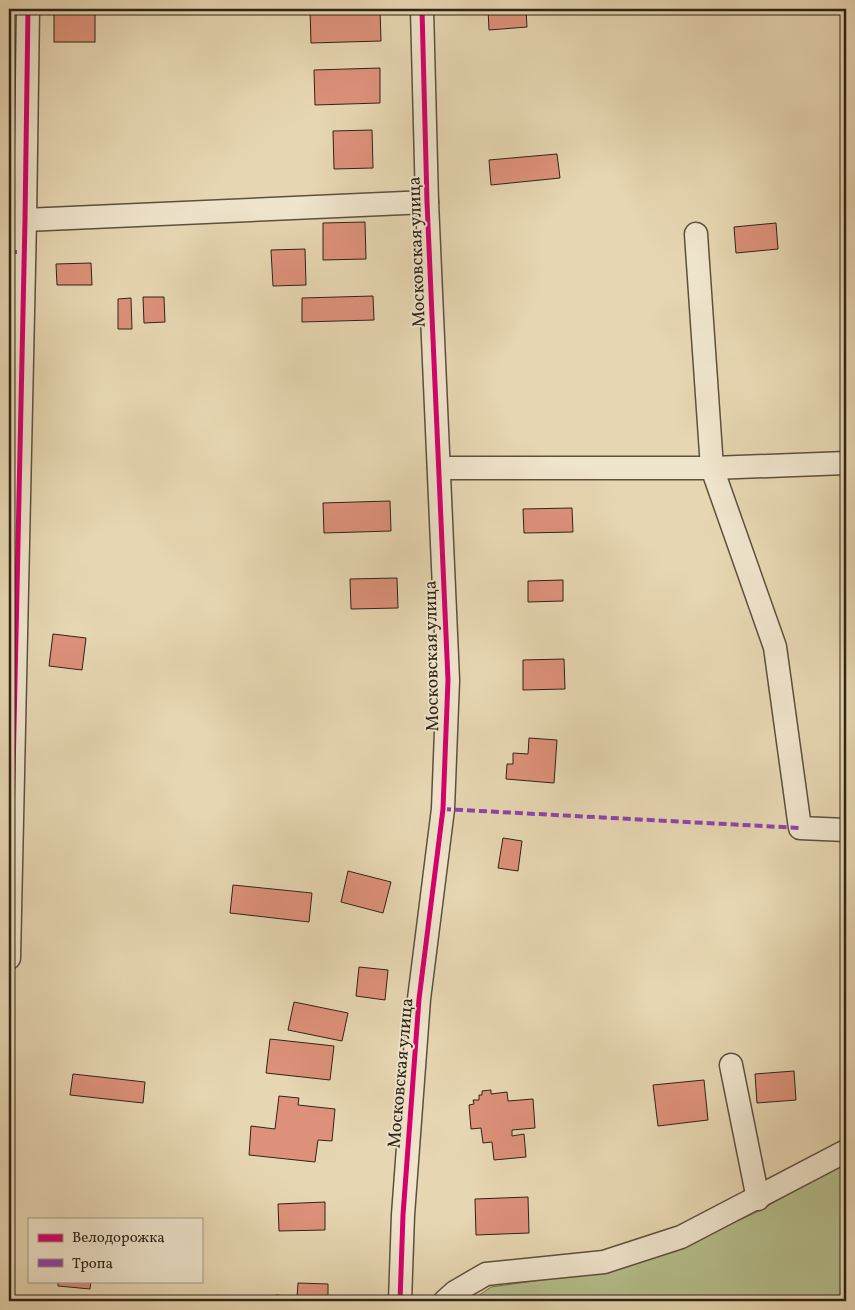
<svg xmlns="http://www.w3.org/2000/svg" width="855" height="1310" font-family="Vollkorn,serif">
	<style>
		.green { fill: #b5be8c; stroke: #727051 }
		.building { fill: #dd917a; stroke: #2f2316 }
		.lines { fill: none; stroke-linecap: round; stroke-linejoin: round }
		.minor-casing { stroke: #5d503d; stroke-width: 25 }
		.minor { stroke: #efe4cc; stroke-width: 22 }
		.quiet { stroke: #8e44ad; stroke-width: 4; stroke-dasharray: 8 4; stroke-linecap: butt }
		.cycleway-casing { stroke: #efe4cc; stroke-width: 8 }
		.cycleway { stroke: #d6006c; stroke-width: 5 }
		.labels { text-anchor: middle; stroke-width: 4; stroke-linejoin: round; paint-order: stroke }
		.street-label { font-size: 18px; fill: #2f2316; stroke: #efe4cc }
	</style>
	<rect width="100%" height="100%" fill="#e6d6b1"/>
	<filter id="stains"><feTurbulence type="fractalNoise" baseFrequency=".004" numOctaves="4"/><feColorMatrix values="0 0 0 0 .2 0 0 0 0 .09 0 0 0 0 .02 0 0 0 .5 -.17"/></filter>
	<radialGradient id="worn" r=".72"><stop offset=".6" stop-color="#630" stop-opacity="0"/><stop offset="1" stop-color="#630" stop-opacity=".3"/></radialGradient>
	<!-- green -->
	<polygon class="green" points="846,1161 846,1301 471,1301 491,1287 605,1271 683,1246 757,1212"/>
	<!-- building -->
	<g class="building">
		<rect x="54" y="9" width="41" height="33"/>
		<polygon points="310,9 380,9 381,41 311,43"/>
		<polygon points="488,9 526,9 527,27 489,30"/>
		<polygon points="380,68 380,103 315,105 314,70"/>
		<polygon points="372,130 373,168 334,169 333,131"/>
		<polygon points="557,154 560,178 491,185 489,160"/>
		<polygon points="365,222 366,259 323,260 323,223"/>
		<polygon points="776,223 778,249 736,253 734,227"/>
		<polygon points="305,249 306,285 273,286 271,250"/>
		<polygon points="91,263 92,285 57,285 56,264"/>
		<polygon points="373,296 374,320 302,322 302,298"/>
		<polygon points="143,297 164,297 165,322 144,323"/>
		<polygon points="131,298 132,329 118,329 118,299"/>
		<polygon points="390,501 391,531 324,533 323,503"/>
		<polygon points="572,508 573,532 524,533 523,509"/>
		<polygon points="397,578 398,608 351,609 350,579"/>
		<polygon points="563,580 563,601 528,602 528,581"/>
		<polygon points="53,634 86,638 82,670 49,666"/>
		<polygon points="564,659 565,689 523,690 523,660"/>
		<polygon points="846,709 846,728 844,729 841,710"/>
		<polygon points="529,738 557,740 554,783 506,779 507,764 513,764 513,753 528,754"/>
		<polygon points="503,838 522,841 518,871 498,868"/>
		<polygon points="348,871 391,882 383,913 341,902"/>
		<polygon points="233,885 312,893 309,922 230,913"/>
		<polygon points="359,967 388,970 385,1000 356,996"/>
		<polygon points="294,1002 348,1013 342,1041 288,1030"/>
		<polygon points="270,1039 334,1046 330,1080 266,1073"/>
		<polygon points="794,1071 796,1100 757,1103 755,1074"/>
		<polygon points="73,1074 145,1082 143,1103 70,1095"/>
		<polygon points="704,1080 708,1120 658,1126 653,1085"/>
		<polygon points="491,1090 491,1094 507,1092 508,1101 533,1099 535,1128 512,1130 512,1136 524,1134 526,1157 494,1160 492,1142 483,1143 481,1128 471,1129 469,1105 474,1104 473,1100 479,1100 479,1095 482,1095 482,1091"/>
		<polygon points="279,1096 299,1098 298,1105 335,1109 332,1141 318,1140 315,1162 249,1155 251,1126 275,1129"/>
		<polygon points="528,1197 529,1233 476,1235 475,1199"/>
		<polygon points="325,1202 325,1230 279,1231 278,1204"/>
		<polygon points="58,1281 91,1281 90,1289 58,1286"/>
		<polygon points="298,1283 328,1284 328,1301 275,1301 276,1295 297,1297"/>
	</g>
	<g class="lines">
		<!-- minor casing -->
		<g class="minor-casing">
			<g id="minor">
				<polyline points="25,220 427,202"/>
				<polyline points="696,234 712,468 775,647 800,828 846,830"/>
				<polyline points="439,468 712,468 846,463"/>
				<polyline points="9,958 25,220 28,9"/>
				<polyline points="731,1065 758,1199"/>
				<polyline points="400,1301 403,1215 419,999 443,809 448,680 427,202 422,9"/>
				<polyline points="445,1301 455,1292 486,1274 604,1262 681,1237 846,1151"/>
			</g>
		</g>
		<!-- minor -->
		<use href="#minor" class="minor"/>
		<!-- quiet -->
		<g class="quiet">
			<polyline points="9,252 24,252"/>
			<polyline points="443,809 800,828"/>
		</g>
		<!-- cycleway casing -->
		<g class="cycleway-casing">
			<g id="cycleway">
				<polyline points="9,958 25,220 28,9"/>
				<polyline points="400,1301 403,1215 419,999 443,809 448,680 427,202 422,9"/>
			</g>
		</g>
		<!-- cycleway -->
		<use href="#cycleway" class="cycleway"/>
	</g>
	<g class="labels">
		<!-- street labels -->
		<g class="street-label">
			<text transform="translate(416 252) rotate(-92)" y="6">Московская улица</text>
			<text transform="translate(431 656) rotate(-91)" y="6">Московская улица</text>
			<text transform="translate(400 1073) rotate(-85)" y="6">Московская улица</text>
		</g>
	</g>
	<!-- margin -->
	<rect width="855" height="1310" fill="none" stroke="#e6d6b1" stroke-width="30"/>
	<rect x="10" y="10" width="835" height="1290" fill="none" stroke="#2f2316" stroke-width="2.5"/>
	<rect x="15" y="15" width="825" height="1280" fill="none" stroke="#2f2316"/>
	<!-- legend -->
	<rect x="28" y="1218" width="175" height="65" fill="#efe4cc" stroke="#a29783"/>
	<rect x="38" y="1234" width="25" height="8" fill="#d6006c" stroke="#a29783"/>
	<text x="72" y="1242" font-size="15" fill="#2f2316">Велодорожка</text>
	<rect x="38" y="1259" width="25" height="8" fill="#8e44ad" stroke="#a29783"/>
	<text x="72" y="1268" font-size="15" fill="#2f2316">Тропа</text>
	<rect width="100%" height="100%" filter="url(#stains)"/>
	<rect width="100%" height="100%" fill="url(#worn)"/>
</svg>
